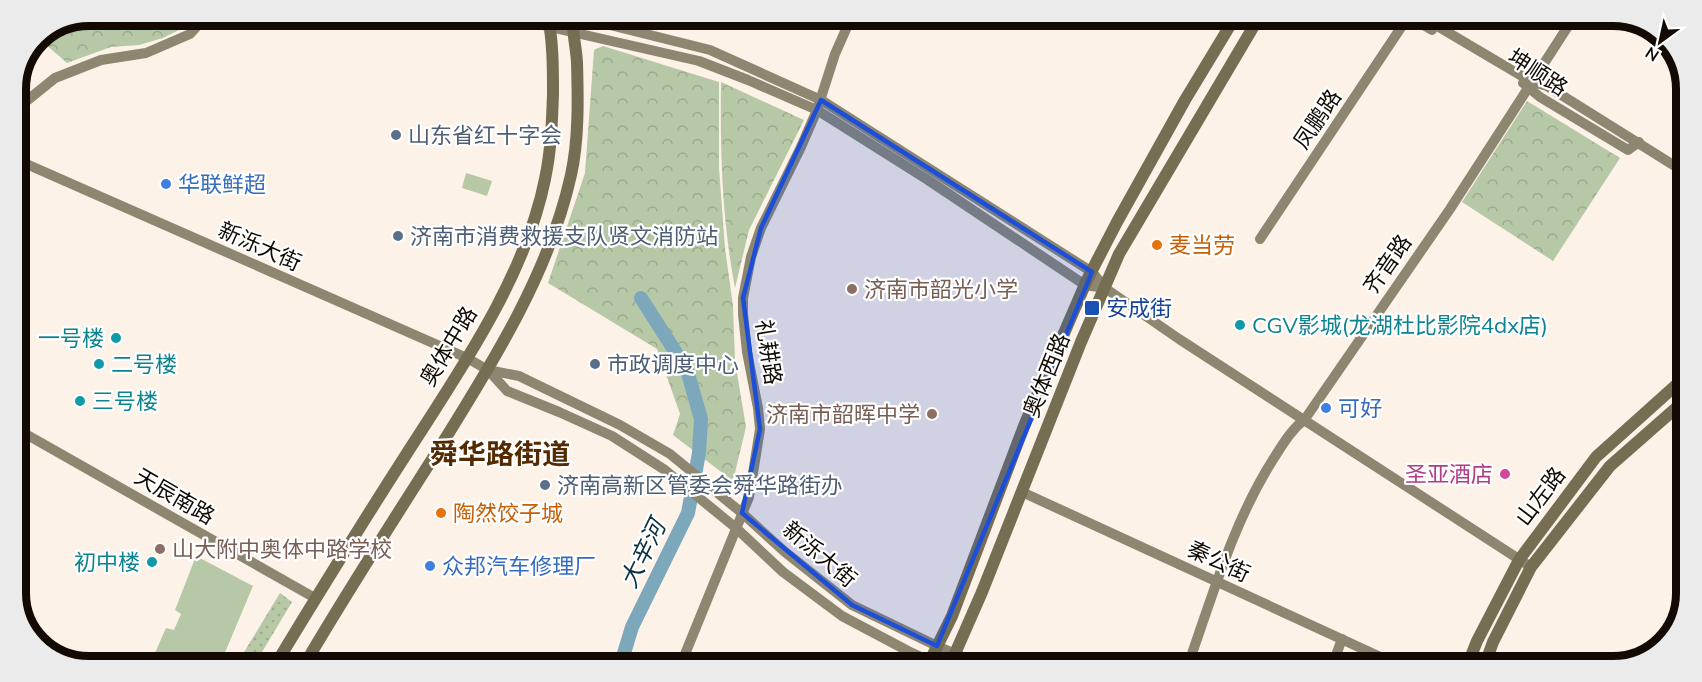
<svg xmlns="http://www.w3.org/2000/svg" width="1702" height="682" font-family="Mulish,'Noto Sans SC',sans-serif">
	<style>
		.grass { fill: url(#grass-dots) }
		.park { fill: url(#park-crowns) }
		.pitch { fill: #b7c8a7 }
		.lines { fill: none; stroke-linecap: round; stroke-linejoin: round }
		.river { stroke: #7da8bb; stroke-width: 14 }
		.secondary { stroke: #8d8772; stroke-width: 10 }
		.primary { stroke: #756e53; stroke-width: 12 }
		.marked { fill: #1d4ed8; fill-opacity: 0.2; stroke: #1d4ed8; stroke-width: 4.5; stroke-linejoin: round }
		.service-dot { fill: #5c6f8a; stroke: #fff; stroke-width: 2 }
		.shop-dot { fill: #3f7fe0; stroke: #fff; stroke-width: 2 }
		.food-dot { fill: #e8710a; stroke: #fff; stroke-width: 2 }
		.education-dot { fill: #8d6e63; stroke: #fff; stroke-width: 2 }
		.transit-dot { fill: #1a4fb4; stroke: #fff; stroke-width: 2 }
		.culture-dot { fill: #0f9aa8; stroke: #fff; stroke-width: 2 }
		.hotel-dot { fill: #d1479c; stroke: #fff; stroke-width: 2 }
		.labels { text-anchor: middle; stroke-width: 4.5; stroke-linejoin: round; paint-order: stroke }
		.street-label { font-size: 22px; fill: #130b03; stroke: #fff }
		.service-label { font-size: 22px; fill: #4e5e75; stroke: #fff; text-anchor: start }
		.shop-label { font-size: 22px; fill: #366cbe; stroke: #fff; text-anchor: start }
		.food-label { font-size: 22px; fill: #c56008; stroke: #fff; text-anchor: start }
		.education-label { font-size: 22px; fill: #785e54; stroke: #fff; text-anchor: start }
		.transit-label { font-size: 22px; fill: #164399; stroke: #fff; text-anchor: start }
		.culture-label { font-size: 22px; fill: #0d838f; stroke: #fff; text-anchor: start }
		.hotel-label { font-size: 22px; fill: #b23c85; stroke: #fff; text-anchor: end }
		.water-label { font-size: 24px; font-style: italic; fill: #093140; stroke: #fff }
		.district-label { font-size: 28px; font-weight: bold; fill: #542a00; stroke: #fff }
		.rim { fill: none; stroke: #130b03; stroke-width: 8 }
	</style>
	<defs>
		<pattern id="grass-dots" width="8" height="8" patternUnits="userSpaceOnUse" patternTransform="scale(1.5)"><rect width="8" height="8" fill="#b7c8a7"/><path d="M2 2h.1M6 6h.1" fill="none" stroke="#9caa8e" stroke-width="1.8" stroke-linecap="round"/></pattern>
		<pattern id="park-crowns" width="20" height="18" patternUnits="userSpaceOnUse" patternTransform="scale(1.5)"><rect width="20" height="18" fill="#b7c8a7"/><path d="M2 6a3 3 0 1 1 6 0M12 15a3 3 0 1 1 6 0" fill="none" stroke="#9caa8e"/></pattern>
	</defs>
	<rect width="100%" height="100%" fill="#fdf2e7"/>
	<!-- grass -->
	<polygon class="grass" points="280,593 292,602 256,662 238,662"/>
	<!-- park -->
	<g class="park">
		<polygon points="89,15 194,15 187,26 163,38 139,45 111,47 67,63 37,37"/>
		<polygon points="603,46 719,82 719,168 725,248 733,306 735,361 746,427 733,481 673,435 680,414 657,349 548,283 585,173 594,50"/>
		<path d="M721,82L804,120L749,230L735,288C722,220 720,151 721,82Z"/>
		<polygon points="1527,101 1620,158 1553,261 1462,202"/>
	</g>
	<!-- pitch -->
	<g class="pitch">
		<polygon points="466,173 492,181 487,196 462,188"/>
		<polygon points="196,556 253,586 221,662 151,662 166,628 174,630 181,614 175,610"/>
	</g>
	<g class="lines">
		<!-- river -->
		<polyline class="river" points="621,663 632,627 688,513 699,453 701,419 687,370 641,298"/>
		<!-- secondary -->
		<g class="secondary">
			<polyline points="514,17 550,27 699,61 748,80 817,110 928,180 1085,285 1105,288"/>
			<polyline points="578,17 710,50 821,100 1092,272 1105,288 1179,339 1531,567"/>
			<polyline points="1415,20 1432,30"/>
			<polyline points="1427,20 1532,82 1547,86 1686,173"/>
			<polyline points="1523,83 1540,97 1628,150 1639,142"/>
			<polyline points="15,119 24,103 55,78 101,60 146,53 190,34 207,15"/>
			<polyline points="15,159 467,358 488,370 519,376 620,425 670,454 742,513 785,552 852,605 937,646 982,665"/>
			<polyline points="1260,239 1406,20"/>
			<polyline points="488,370 507,391 559,412 612,436 665,470 736,528 783,572 842,616 908,651 938,665"/>
			<polyline points="15,428 315,598"/>
			<polyline points="1022,492 1400,666"/>
			<polyline points="681,664 749,497 754,467 760,429 758,408 747,352 743,314 743,298 751,257 761,228 801,147 817,110 835,54 851,18"/>
			<path d="M1188,665C1213,595 1233,522 1274,458C1283,444 1291,430 1305,419L1450,209L1572,20"/>
			<polyline points="1332,666 1342,639"/>
		</g>
		<!-- primary -->
		<g class="primary">
			<path d="M277,662C320,591 364,520 409,450C461,369 526,275 545,179C551,151 552,123 553,94C553,68 553,42 548,17"/>
			<path d="M306,662C350,587 398,513 445,439C496,357 550,270 571,175C579,139 578,98 577,62C576,46 572,32 573,17"/>
			<polyline points="928,665 952,616 1024,426 1087,280 1117,222 1185,100 1234,19"/>
			<polyline points="950,665 982,592 1081,342 1119,254 1258,19"/>
			<polyline points="1467,666 1477,641 1519,560 1596,457 1684,378"/>
			<polyline points="1484,667 1493,642 1531,567 1610,466 1684,401"/>
		</g>
	</g>
	<!-- marked area -->
	<path class="marked" d="M821,100L1092,272L937,646L852,605L742,513L760,429L743,298L761,228Z"/>
	<!-- markers -->
	<g class="service-dot">
		<circle cx="396" cy="135" r="6"/>
		<circle cx="398" cy="236" r="6"/>
		<circle cx="595" cy="364" r="6"/>
		<circle cx="545" cy="485" r="6"/>
	</g>
	<g class="shop-dot">
		<circle cx="166" cy="184" r="6"/>
		<circle cx="1326" cy="408" r="6"/>
		<circle cx="430" cy="566" r="6"/>
	</g>
	<g class="food-dot">
		<circle cx="1157" cy="245" r="6"/>
		<circle cx="441" cy="513" r="6"/>
	</g>
	<g class="education-dot">
		<circle cx="852" cy="289" r="6"/>
		<circle cx="932" cy="414" r="6"/>
		<circle cx="160" cy="549" r="6"/>
	</g>
	<rect class="transit-dot" x="1084" y="300" width="16" height="16" rx="3"/>
	<g class="culture-dot">
		<circle cx="1240" cy="325" r="6"/>
		<circle cx="116" cy="338" r="6"/>
		<circle cx="99" cy="364" r="6"/>
		<circle cx="80" cy="401" r="6"/>
		<circle cx="152" cy="562" r="6"/>
	</g>
	<circle class="hotel-dot" cx="1505" cy="474" r="6"/>
	<g class="labels">
		<!-- street labels -->
		<g class="street-label">
			<text transform="translate(1538 72) rotate(33)" y="8">坤顺路</text>
			<text transform="translate(1317 119) rotate(-56)" y="8">凤鹏路</text>
			<text transform="translate(260 246) rotate(24)" y="8">新泺大街</text>
			<text transform="translate(1387 264) rotate(-55)" y="8">齐音路</text>
			<text transform="translate(448 346) rotate(-59)" y="8">奥体中路</text>
			<text transform="translate(769 352) rotate(81)" y="8">礼耕路</text>
			<text transform="translate(1046 375) rotate(-68)" y="8">奥体西路</text>
			<text transform="translate(175 496) rotate(30)" y="8">天辰南路</text>
			<text transform="translate(1540 496) rotate(-53)" y="8">山左路</text>
			<text transform="translate(820 554) rotate(40)" y="8">新泺大街</text>
			<text transform="translate(1219 561) rotate(25)" y="8">秦公街</text>
		</g>
		<!-- service labels -->
		<g class="service-label">
			<text x="408" y="143">山东省红十字会</text>
			<text x="410" y="244">济南市消费救援支队贤文消防站</text>
			<text x="607" y="372">市政调度中心</text>
			<text x="557" y="493">济南高新区管委会舜华路街办</text>
		</g>
		<!-- shop labels -->
		<g class="shop-label">
			<text x="178" y="192">华联鲜超</text>
			<text x="1338" y="416">可好</text>
			<text x="442" y="574">众邦汽车修理厂</text>
		</g>
		<!-- food labels -->
		<g class="food-label">
			<text x="1169" y="253">麦当劳</text>
			<text x="453" y="521">陶然饺子城</text>
		</g>
		<!-- education labels -->
		<g class="education-label">
			<text x="864" y="297">济南市韶光小学</text>
			<text x="920" y="422" text-anchor="end">济南市韶晖中学</text>
			<text x="172" y="557">山大附中奥体中路学校</text>
		</g>
		<!-- transit labels -->
		<g class="transit-label">
			<text x="1106" y="316">安成街</text>
		</g>
		<!-- culture labels -->
		<g class="culture-label">
			<text x="1252" y="333">CGV影城(龙湖杜比影院4dx店)</text>
			<text x="104" y="346" text-anchor="end">一号楼</text>
			<text x="111" y="372">二号楼</text>
			<text x="92" y="409">三号楼</text>
			<text x="140" y="570" text-anchor="end">初中楼</text>
		</g>
		<!-- hotel labels -->
		<g class="hotel-label">
			<text x="1493" y="482">圣亚酒店</text>
		</g>
		<!-- water labels -->
		<g class="water-label">
			<text transform="translate(643 554) rotate(-64)" y="8">大辛河</text>
		</g>
		<!-- district labels -->
		<g class="district-label">
			<text x="500" y="464">舜华路街道</text>
		</g>
	</g>
	<!-- crop -->
	<path d="M0 0H1702V682H0ZM89 26H1613A63 63 0 0 1 1676 89V593A63 63 0 0 1 1613 656H89A63 63 0 0 1 26 593V89A63 63 0 0 1 89 26Z" fill="#ecebeb" fill-rule="evenodd"/>
	<path class="rim" d="M89 26H1613A63 63 0 0 1 1676 89V593A63 63 0 0 1 1613 656H89A63 63 0 0 1 26 593V89A63 63 0 0 1 89 26Z"/>
	<!-- north arrow -->
	<g transform="translate(1660 42) rotate(213)" stroke="#ffffff" stroke-width="4.5" paint-order="stroke">
	<path d="M0-4.5L10 22L0 15L-10 22Z" fill="#130b03"/>
	<text y="-9" font-size="16" font-weight="bold" text-anchor="middle" fill="#130b03">N</text>
	</g>
</svg>
